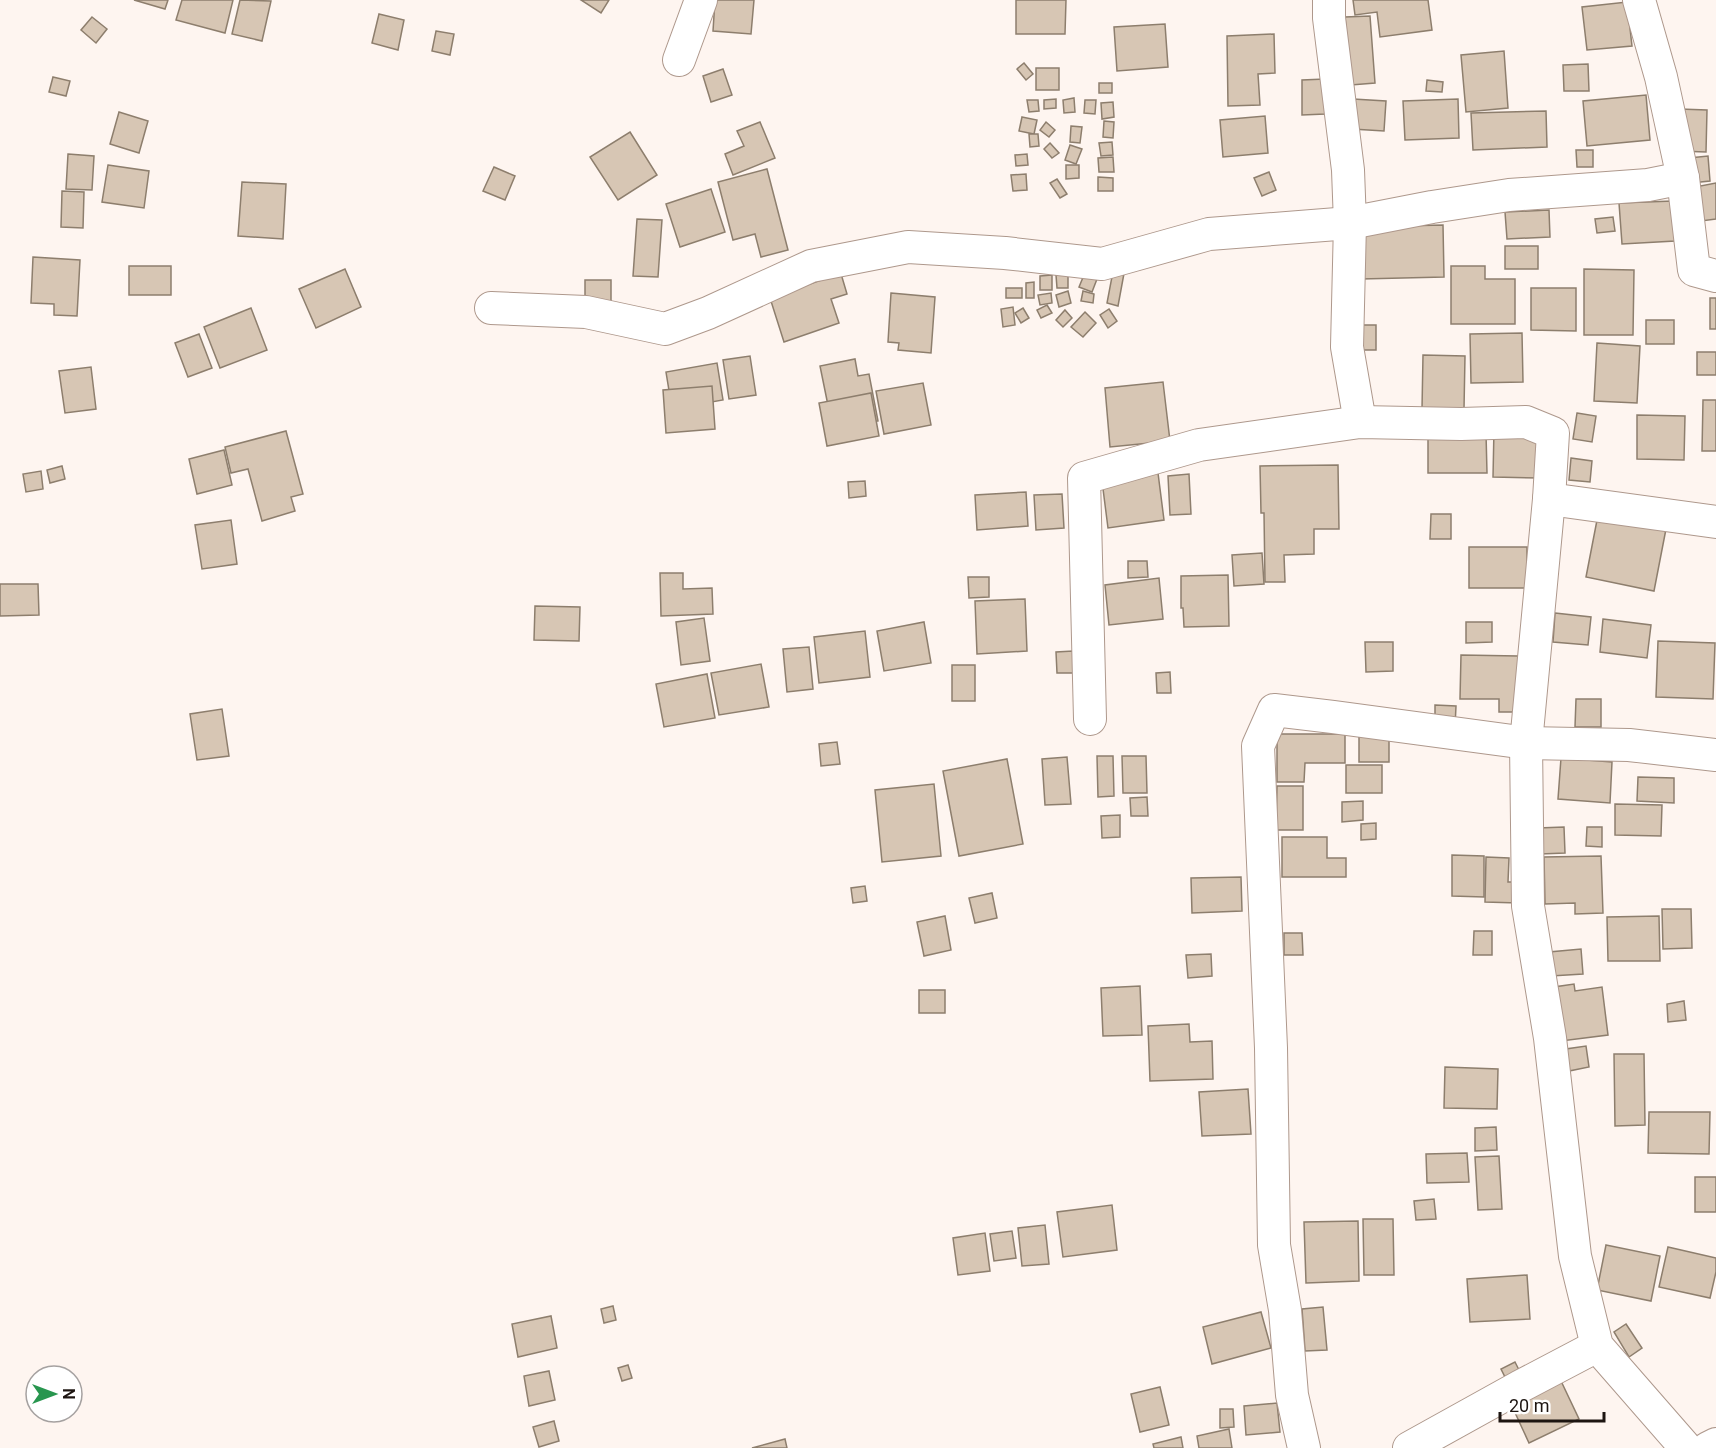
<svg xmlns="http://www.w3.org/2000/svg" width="1716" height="1448" font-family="Roboto,sans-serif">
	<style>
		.building { fill: #d7c6b4; stroke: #8d7e6d; stroke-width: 1.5 }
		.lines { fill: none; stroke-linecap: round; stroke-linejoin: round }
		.street-casing { stroke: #ae988c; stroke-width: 34 }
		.street { stroke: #fff; stroke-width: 32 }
	</style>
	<rect width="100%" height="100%" fill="#fef5f0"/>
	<!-- building -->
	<g class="building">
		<polygon points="134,0 168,0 165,9"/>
		<polygon points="182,0 233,0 225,33 176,20"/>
		<polygon points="240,0 271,1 262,41 232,34"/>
		<polygon points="581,0 609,0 601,13"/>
		<polygon points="715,0 754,0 751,34 713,31"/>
		<polygon points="1016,0 1066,0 1065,34 1016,34"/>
		<polygon points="1353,0 1428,0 1432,30 1380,37 1377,12 1355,15"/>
		<polygon points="1627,2 1632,46 1587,50 1582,7"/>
		<polygon points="379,14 404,20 398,50 372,43"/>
		<polygon points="1370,16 1375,83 1351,85 1345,17"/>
		<polygon points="92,17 107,29 96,43 81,30"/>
		<polygon points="1165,24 1168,67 1117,71 1114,27"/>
		<polygon points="436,31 454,34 450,55 432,51"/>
		<polygon points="1274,34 1275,73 1258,74 1260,105 1228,106 1227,36"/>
		<polygon points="1504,51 1508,108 1466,112 1461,55"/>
		<polygon points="1024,63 1033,74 1026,80 1017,69"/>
		<polygon points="1588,64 1589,91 1564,91 1563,65"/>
		<rect x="1036" y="68" width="23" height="22"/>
		<polygon points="723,69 732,95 711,102 703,76"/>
		<polygon points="53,77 70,81 66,96 49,92"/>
		<polygon points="1325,79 1325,114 1302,115 1302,80"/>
		<polygon points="1427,80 1443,82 1442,92 1426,91"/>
		<rect x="1099" y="83" width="13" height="10"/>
		<polygon points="1646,95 1650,140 1587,146 1583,101"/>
		<polygon points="1074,98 1075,112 1064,113 1063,100"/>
		<polygon points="1056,99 1056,108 1044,109 1044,100"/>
		<polygon points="1353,99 1386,101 1384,131 1352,129"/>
		<polygon points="1458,99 1459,138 1405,140 1403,101"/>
		<polygon points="1027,100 1038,100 1039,111 1029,112"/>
		<polygon points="1085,100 1096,100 1095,114 1084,113"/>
		<polygon points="1113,102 1114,117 1102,119 1101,103"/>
		<polygon points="1679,109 1707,110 1706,152 1678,151"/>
		<polygon points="1546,111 1547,147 1473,150 1471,113"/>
		<polygon points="119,112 148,121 139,153 110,144"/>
		<polygon points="1265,116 1268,153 1223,157 1220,120"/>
		<polygon points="1022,117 1037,120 1034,134 1019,131"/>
		<polygon points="1104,121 1114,122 1113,138 1103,137"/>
		<polygon points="760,122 775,158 733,175 725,154 744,146 737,131"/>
		<polygon points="1046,122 1055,130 1049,137 1040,130"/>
		<polygon points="1071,126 1082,127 1080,143 1070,142"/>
		<polygon points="630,132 657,175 618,200 590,157"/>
		<polygon points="1029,134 1038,134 1039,146 1030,147"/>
		<polygon points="1112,142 1113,155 1101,156 1099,143"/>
		<polygon points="1050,143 1059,153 1052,158 1044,149"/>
		<polygon points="1070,145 1082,149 1076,164 1065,160"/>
		<polygon points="1576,150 1593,150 1593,167 1577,167"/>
		<polygon points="68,154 94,156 92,190 66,189"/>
		<polygon points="1027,154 1028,165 1016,166 1015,155"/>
		<polygon points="1708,156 1710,181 1691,183 1689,158"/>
		<polygon points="1113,157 1114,172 1099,172 1098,158"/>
		<polygon points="108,165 149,171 144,208 102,202"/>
		<polygon points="1066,165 1079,165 1079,178 1066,179"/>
		<polygon points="494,167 515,176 505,200 483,191"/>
		<polygon points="767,169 788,250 761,257 755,234 733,240 718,182"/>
		<polygon points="1269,172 1276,190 1262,196 1254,178"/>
		<polygon points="1026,174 1027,190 1013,191 1011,175"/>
		<polygon points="1098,177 1113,178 1113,191 1098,191"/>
		<polygon points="1057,179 1067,194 1060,198 1050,183"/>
		<polygon points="242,182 286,184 283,239 238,236"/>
		<polygon points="1716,183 1716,219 1701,221 1695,187"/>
		<polygon points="711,189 725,232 680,247 666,204"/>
		<polygon points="62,191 84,192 83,228 61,227"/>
		<polygon points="1673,201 1675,241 1622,244 1619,203"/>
		<polygon points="1549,210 1550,237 1507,239 1505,212"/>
		<polygon points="1613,217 1615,231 1597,233 1595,219"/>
		<polygon points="637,219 662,220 658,277 633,276"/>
		<polygon points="1443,225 1444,277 1361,279 1360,227"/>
		<rect x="1505" y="246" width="33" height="23"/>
		<polygon points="33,257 80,260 77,316 54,315 54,304 31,303"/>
		<rect x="129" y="266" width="42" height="29"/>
		<polygon points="1114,266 1125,268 1118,306 1107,303"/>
		<polygon points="1451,266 1485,266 1485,279 1515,279 1515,324 1451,324"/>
		<polygon points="839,267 847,294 831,299 839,323 784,342 770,298 821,280"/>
		<polygon points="345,269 361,307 316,328 299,289"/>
		<polygon points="1584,269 1634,270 1633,335 1584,335"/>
		<polygon points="1052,275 1052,290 1040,290 1040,276"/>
		<polygon points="1056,275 1068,275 1068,288 1057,288"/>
		<polygon points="1084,275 1097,279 1092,292 1079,287"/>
		<rect x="585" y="280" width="26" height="22"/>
		<polygon points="1034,282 1034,298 1026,298 1026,283"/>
		<rect x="1006" y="288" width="16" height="10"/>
		<polygon points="1531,288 1576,288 1576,331 1531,330"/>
		<polygon points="1068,291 1071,303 1059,307 1056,295"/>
		<polygon points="1083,291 1094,294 1093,303 1081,301"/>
		<polygon points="891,293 935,297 931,353 898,350 899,343 888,342"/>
		<polygon points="1051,293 1052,303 1040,305 1038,295"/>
		<rect x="1710" y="298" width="6" height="31"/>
		<polygon points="1047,305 1052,313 1041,318 1037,310"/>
		<polygon points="1013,307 1015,325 1003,327 1001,309"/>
		<polygon points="251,308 267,350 220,368 204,327"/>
		<polygon points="1023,308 1029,318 1021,323 1015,313"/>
		<polygon points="1109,309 1117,321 1108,328 1100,315"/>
		<polygon points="1065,310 1072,318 1063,327 1056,320"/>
		<polygon points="1085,312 1096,323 1083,337 1071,327"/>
		<rect x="1646" y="320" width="28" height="24"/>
		<polygon points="1357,325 1376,325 1376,350 1358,350"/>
		<polygon points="1522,333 1523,382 1471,383 1470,334"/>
		<polygon points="199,334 212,368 188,377 175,343"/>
		<polygon points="1597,343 1640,346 1637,403 1594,401"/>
		<rect x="1697" y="352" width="19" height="23"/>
		<polygon points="1423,355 1465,356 1464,409 1422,409"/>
		<polygon points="750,356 756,395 729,399 723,360"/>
		<polygon points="855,359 858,376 869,374 878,421 833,430 820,366"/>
		<polygon points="717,363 723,400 672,409 666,372"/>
		<polygon points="91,367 96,409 65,413 59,371"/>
		<polygon points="1163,382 1170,441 1110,447 1105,388"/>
		<polygon points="923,383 931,425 884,434 876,391"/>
		<polygon points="712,386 715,429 666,433 663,390"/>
		<polygon points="871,393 879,436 827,446 819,403"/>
		<polygon points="1703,400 1716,400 1716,451 1702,451"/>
		<polygon points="1577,413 1596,416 1592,442 1573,439"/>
		<polygon points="1637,415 1685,416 1684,460 1637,459"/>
		<polygon points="1494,429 1541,430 1539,478 1493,477"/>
		<polygon points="286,431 303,494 291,497 295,511 262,521 248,469 231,473 225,447"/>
		<polygon points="1486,433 1487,473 1428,473 1428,434"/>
		<polygon points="224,450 232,485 197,494 189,459"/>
		<polygon points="1571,458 1592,461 1590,482 1569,480"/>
		<polygon points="1338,465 1339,529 1314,529 1314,554 1284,555 1285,582 1265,582 1264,513 1261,513 1260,466"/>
		<polygon points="62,466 65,479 50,483 47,470"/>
		<polygon points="41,471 43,489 26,492 23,474"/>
		<polygon points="1158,473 1164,520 1108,528 1102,481"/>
		<polygon points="1189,474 1191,514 1170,515 1168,476"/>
		<polygon points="865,481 866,496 849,498 848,482"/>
		<polygon points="1026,492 1028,526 977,530 975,495"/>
		<polygon points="1062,494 1064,528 1036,530 1034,495"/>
		<polygon points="1431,514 1451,514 1451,539 1430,539"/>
		<polygon points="1598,515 1666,529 1654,591 1586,577"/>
		<polygon points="231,520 237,564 202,569 195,525"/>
		<rect x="1469" y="547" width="58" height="41"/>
		<polygon points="1262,553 1264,584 1234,586 1232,555"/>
		<polygon points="1128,561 1147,561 1148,577 1128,578"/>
		<polygon points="660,573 683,573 683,589 712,588 713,614 661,616"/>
		<polygon points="1228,575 1229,626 1184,627 1183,608 1181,608 1181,576"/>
		<polygon points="968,577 989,577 989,597 969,598"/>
		<polygon points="1159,578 1163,619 1109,625 1105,585"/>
		<polygon points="0,584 38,584 39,615 0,616"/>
		<polygon points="1025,599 1027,651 977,654 975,601"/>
		<polygon points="535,606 580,607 579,641 534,640"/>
		<polygon points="1555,613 1591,617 1588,645 1553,642"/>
		<polygon points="704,618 710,661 681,665 676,622"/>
		<polygon points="1603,619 1651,625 1647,658 1600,652"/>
		<polygon points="924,622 931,663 884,671 877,631"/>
		<polygon points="1466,622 1492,622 1492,642 1466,643"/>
		<polygon points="865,631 870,677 819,683 814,637"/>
		<polygon points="1658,641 1715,643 1713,699 1656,697"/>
		<polygon points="1365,642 1393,642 1393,671 1366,672"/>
		<polygon points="809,647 813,689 787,692 783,649"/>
		<polygon points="1073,651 1074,673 1057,673 1056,652"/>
		<polygon points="1461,655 1518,656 1517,712 1499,712 1499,699 1460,699"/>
		<polygon points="761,664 769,707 719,715 711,673"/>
		<rect x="952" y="665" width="23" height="36"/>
		<polygon points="1170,672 1171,693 1157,693 1156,673"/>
		<polygon points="707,674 715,718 664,727 656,684"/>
		<polygon points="1576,699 1601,699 1601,727 1575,727"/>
		<polygon points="1435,705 1456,706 1455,727 1435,726"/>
		<polygon points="222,709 229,756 197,760 190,714"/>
		<rect x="1359" y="732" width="30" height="30"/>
		<polygon points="1277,734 1345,734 1345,763 1305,763 1304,782 1277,782"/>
		<polygon points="837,742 840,764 821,766 819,744"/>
		<polygon points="1097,756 1113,756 1114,796 1098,797"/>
		<polygon points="1122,756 1146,756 1147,793 1123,793"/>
		<polygon points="1067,757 1071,804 1045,805 1042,759"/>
		<polygon points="1561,758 1612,762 1610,803 1558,799"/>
		<polygon points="1007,759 1023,844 959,856 943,771"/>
		<rect x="1346" y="765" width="36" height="28"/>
		<polygon points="1638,777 1674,778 1674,803 1637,801"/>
		<polygon points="934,784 941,856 882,862 875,790"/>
		<polygon points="1277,786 1303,786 1303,830 1276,830"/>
		<polygon points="1147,797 1148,816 1131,816 1130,798"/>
		<polygon points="1363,801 1363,820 1342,822 1342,802"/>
		<polygon points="1615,804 1662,805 1661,836 1615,835"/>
		<polygon points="1120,815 1120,837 1102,838 1101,816"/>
		<polygon points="1376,823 1376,839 1361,840 1361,824"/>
		<polygon points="1564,827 1565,853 1540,854 1538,828"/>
		<polygon points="1587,827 1602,827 1602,847 1586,846"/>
		<polygon points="1282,837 1327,837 1327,858 1346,858 1346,877 1282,877"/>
		<polygon points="1452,855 1484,856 1484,897 1452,896"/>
		<polygon points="1601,856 1603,913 1575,914 1575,903 1545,904 1544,857"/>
		<polygon points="1486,857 1509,858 1508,882 1518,882 1518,903 1485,902"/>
		<polygon points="1241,877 1242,911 1192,913 1191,878"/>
		<polygon points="865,886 867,901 853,903 851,888"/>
		<polygon points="992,893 997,918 975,923 969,898"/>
		<polygon points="1662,909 1691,909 1692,948 1663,949"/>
		<polygon points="945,916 951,950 924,956 917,922"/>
		<polygon points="1659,916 1660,961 1608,961 1607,917"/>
		<polygon points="1474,931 1492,931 1492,955 1473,955"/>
		<polygon points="1284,933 1302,933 1303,955 1284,955"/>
		<polygon points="1581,949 1583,974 1551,976 1549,952"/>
		<polygon points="1211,954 1212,976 1188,978 1186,955"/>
		<polygon points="1574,984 1575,991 1602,987 1608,1035 1561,1041 1554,987"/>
		<polygon points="1140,986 1142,1035 1103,1036 1101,988"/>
		<rect x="919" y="990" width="26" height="23"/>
		<polygon points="1684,1001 1686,1020 1668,1022 1667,1004"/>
		<polygon points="1189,1024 1190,1042 1212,1041 1213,1079 1150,1081 1148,1026"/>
		<polygon points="1586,1046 1589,1067 1569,1071 1566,1049"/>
		<polygon points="1614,1054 1644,1054 1645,1125 1615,1126"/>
		<polygon points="1445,1067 1498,1069 1497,1109 1444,1108"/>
		<polygon points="1248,1089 1251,1134 1202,1136 1199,1092"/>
		<polygon points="1649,1112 1710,1112 1709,1154 1648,1153"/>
		<polygon points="1496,1127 1497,1150 1475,1151 1475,1128"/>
		<polygon points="1467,1153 1469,1182 1427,1183 1426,1154"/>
		<polygon points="1499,1156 1502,1209 1478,1210 1475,1157"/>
		<rect x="1695" y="1177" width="21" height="35"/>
		<polygon points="1434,1199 1436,1219 1416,1220 1414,1201"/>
		<polygon points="1112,1205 1117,1250 1063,1257 1057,1212"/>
		<polygon points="1363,1219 1393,1219 1394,1275 1364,1275"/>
		<polygon points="1358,1221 1359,1281 1306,1283 1304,1222"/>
		<polygon points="1045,1225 1049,1264 1022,1266 1018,1228"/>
		<polygon points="1012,1231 1016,1258 994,1261 990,1234"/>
		<polygon points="985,1233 990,1271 958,1275 953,1238"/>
		<polygon points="1606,1245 1660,1256 1651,1301 1597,1290"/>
		<polygon points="1668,1247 1716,1258 1716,1272 1710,1298 1659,1287"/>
		<polygon points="1527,1275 1530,1319 1470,1322 1467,1279"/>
		<polygon points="613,1306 616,1320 604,1323 601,1309"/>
		<polygon points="1323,1307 1327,1350 1305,1351 1302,1309"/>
		<polygon points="1261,1312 1271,1348 1212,1364 1203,1327"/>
		<polygon points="551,1316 557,1348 518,1357 512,1324"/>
		<polygon points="1626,1324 1642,1348 1629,1357 1614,1332"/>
		<polygon points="1515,1362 1522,1376 1508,1383 1501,1369"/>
		<polygon points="628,1365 632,1378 622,1381 618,1368"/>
		<polygon points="549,1371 555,1400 529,1406 524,1376"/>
		<polygon points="1561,1381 1579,1419 1529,1443 1512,1406"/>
		<polygon points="1160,1387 1169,1425 1140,1432 1131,1394"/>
		<polygon points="1277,1403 1280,1432 1246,1435 1244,1406"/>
		<polygon points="1220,1409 1233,1409 1234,1427 1220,1428"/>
		<polygon points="554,1421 559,1441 539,1447 533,1427"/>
		<polygon points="1229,1429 1232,1448 1199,1448 1197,1436"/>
		<polygon points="1181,1437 1183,1448 1154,1448 1153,1444"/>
		<polygon points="785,1439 787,1448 752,1448"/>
	</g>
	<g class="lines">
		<!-- street casing -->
		<g class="street-casing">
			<g id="street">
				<polyline points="1329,0 1329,18 1348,170 1350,223 1347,347 1360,422"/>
				<polyline points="1639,0 1661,77 1683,178"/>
				<polyline points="679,60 701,0"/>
				<polyline points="491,308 586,312 665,329 708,313 811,266 908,247 1005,253 1102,264 1209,234 1350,223 1432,207 1509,195 1648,185 1683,178 1694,270 1716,276"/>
				<polyline points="1549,499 1716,522"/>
				<polyline points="1090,719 1084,478 1199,445 1360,422 1461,424 1526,422 1553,433 1549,499 1526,743 1528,906 1550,1038 1575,1256 1597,1346 1686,1448"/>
				<polyline points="1304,1448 1292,1395 1285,1310 1274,1245 1271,1048 1258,746 1274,710 1333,717 1526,743 1629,745 1716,755"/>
				<polyline points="1409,1448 1519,1387 1597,1346"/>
				<polyline points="1708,1448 1716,1444"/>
			</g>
		</g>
		<!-- street -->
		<use href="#street" class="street"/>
	</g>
	<!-- north arrow -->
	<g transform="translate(54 1394) rotate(90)"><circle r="28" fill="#ffffff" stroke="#a5a1a0" stroke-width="1.5"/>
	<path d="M0-4.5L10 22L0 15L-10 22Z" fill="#28964f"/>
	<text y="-9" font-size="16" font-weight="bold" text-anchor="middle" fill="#1d1511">N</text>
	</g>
	<!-- scale -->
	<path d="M1500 1412v9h104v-9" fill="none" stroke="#1d1511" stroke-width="3"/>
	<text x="1509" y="1412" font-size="18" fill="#1d1511" stroke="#ffffff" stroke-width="4.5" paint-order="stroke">20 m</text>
</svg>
